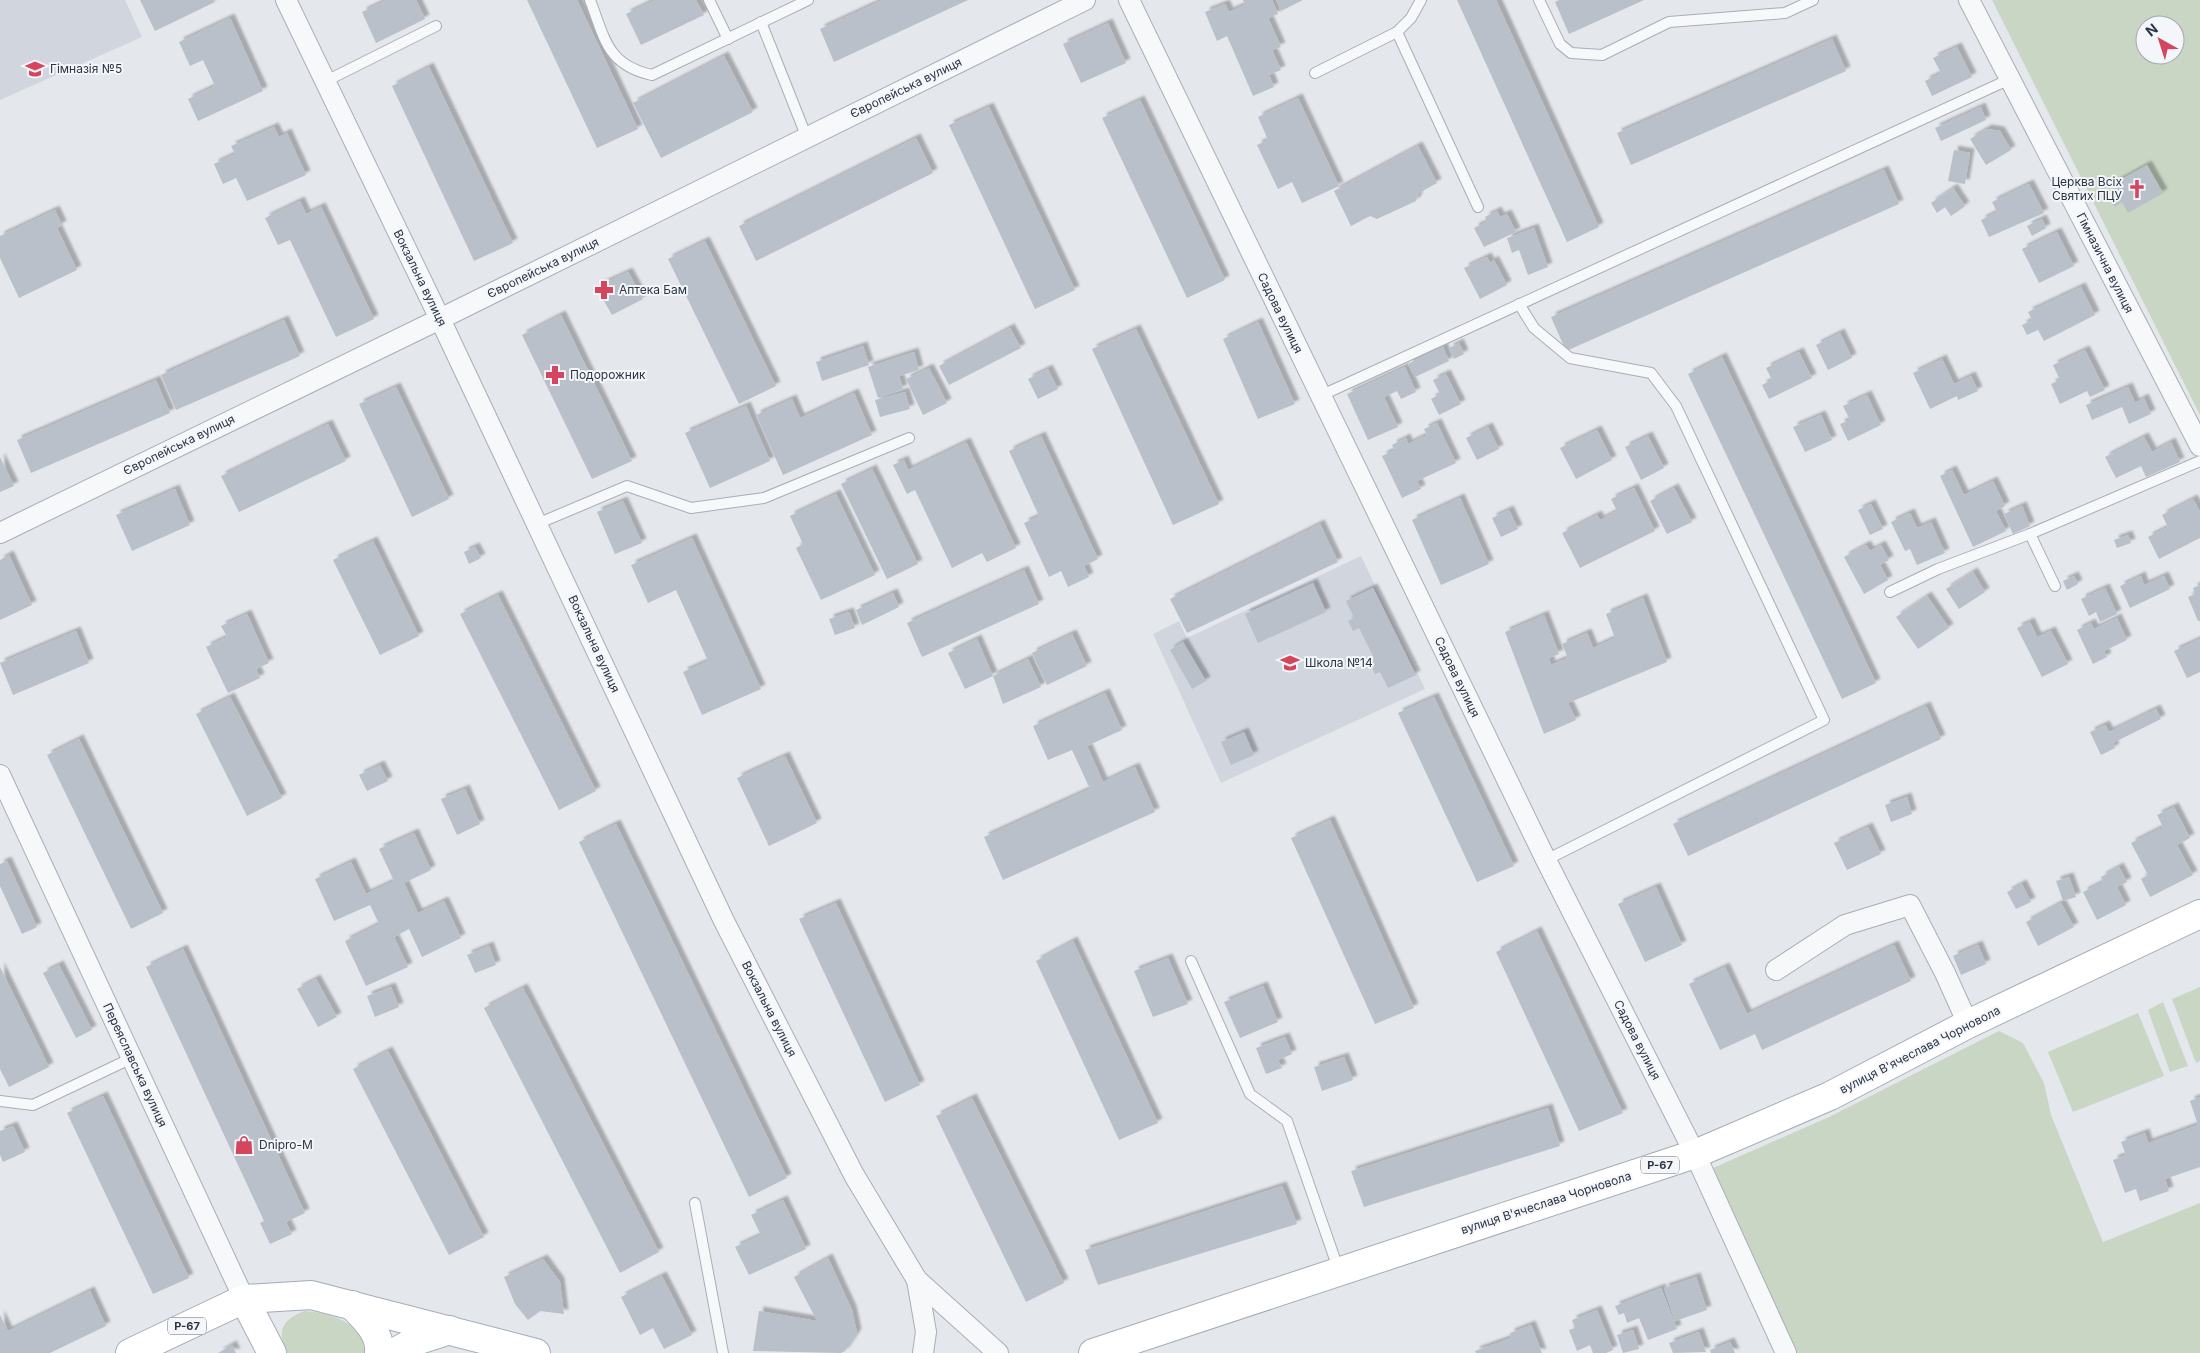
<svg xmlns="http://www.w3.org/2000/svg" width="2200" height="1353" font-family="Inter,sans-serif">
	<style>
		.built { fill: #d1d6de }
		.green { fill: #c9d6c4; fill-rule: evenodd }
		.building { fill: #bac0ca; filter: url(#shadow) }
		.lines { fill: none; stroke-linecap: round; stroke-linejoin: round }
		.service-casing { stroke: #a8aeb7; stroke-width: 12 }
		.minor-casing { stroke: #a8aeb7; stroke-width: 22 }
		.secondary-casing { stroke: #a8aeb7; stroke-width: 30 }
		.primary-casing { stroke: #a2acb8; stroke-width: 30 }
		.service { stroke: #f7f8fa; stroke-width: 10 }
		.minor { stroke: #f7f8fa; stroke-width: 20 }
		.secondary { stroke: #fff; stroke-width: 28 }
		.primary { stroke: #fff; stroke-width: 28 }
		.labels { text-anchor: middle; stroke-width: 4; stroke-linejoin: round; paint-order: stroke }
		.shield { fill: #f4f6f9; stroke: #676f7b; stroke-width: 1 }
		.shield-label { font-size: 11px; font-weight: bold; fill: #2a3545 }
		.poi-label { font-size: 12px; fill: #2a3545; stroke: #f4f6f9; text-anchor: start }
		.street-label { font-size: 12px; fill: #2a3545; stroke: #f4f6f9 }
	</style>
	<defs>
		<filter id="shadow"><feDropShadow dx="4.5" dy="-4.5" stdDeviation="1" flood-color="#0004"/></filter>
	</defs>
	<rect width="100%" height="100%" fill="#e4e7ec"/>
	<!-- built -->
	<g class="built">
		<polygon points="0,0 125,0 142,37 0,100"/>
		<polygon points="1361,556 1425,689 1221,783 1153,634 1179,621 1187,638"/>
	</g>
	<!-- green -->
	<g class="green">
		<path d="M1992,0H2200V415ZM2145,25H2175V55H2145Z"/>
		<polygon points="2200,987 2200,1061 2196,1063 2172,999"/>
		<polygon points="2163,1002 2188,1066 2170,1072 2148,1010"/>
		<polygon points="2138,1013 2164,1076 2073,1112 2048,1052"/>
		<polygon points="1999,1031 2023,1043 2044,1083 2051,1115 2103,1242 2200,1203 2200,1353 1792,1353 1711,1169 1829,1117"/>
		<path d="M305,1311C331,1314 353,1320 367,1343L364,1353H286C277,1330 282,1319 305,1311Z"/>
	</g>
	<!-- building -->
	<g class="building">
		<polygon points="140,0 214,0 215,2 155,31"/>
		<polygon points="387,0 416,0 425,19 376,43 362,12"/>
		<polygon points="527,0 577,0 638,129 597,148"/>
		<polygon points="655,0 696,0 704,15 641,45 626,14"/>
		<polygon points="883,0 968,0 834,62 820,29"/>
		<polygon points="1243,0 1272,0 1278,14 1268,18 1281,47 1272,50 1281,70 1269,75 1274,87 1253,96 1227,36 1217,41 1205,12 1225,4 1229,12 1245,5"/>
		<polygon points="1276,0 1303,0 1281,11"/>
		<polygon points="1457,0 1496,0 1599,227 1567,242"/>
		<polygon points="1559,0 1644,0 1569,34 1555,2"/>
		<polygon points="230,18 263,91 198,121 188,99 215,86 203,60 190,66 179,42"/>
		<polygon points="1108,23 1126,63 1081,83 1063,44"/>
		<polygon points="1832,39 1846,71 1631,165 1617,133"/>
		<polygon points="1957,47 1972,77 1932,96 1925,81 1941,73 1933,58"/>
		<polygon points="724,56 753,112 661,158 633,103"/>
		<polygon points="429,67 513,243 474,261 392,86"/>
		<polygon points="1298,98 1339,186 1302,203 1292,182 1278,189 1257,145 1268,140 1258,117"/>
		<polygon points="1140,100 1225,280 1187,298 1102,118"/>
		<polygon points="989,107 1075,290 1035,309 949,125"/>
		<polygon points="1981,107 1986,120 1941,141 1935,128"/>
		<polygon points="274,127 279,137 287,133 306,175 247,201 236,178 223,184 214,164 235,154 231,146"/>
		<polygon points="1987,129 2000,131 2011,150 1986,165 1970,139"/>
		<polygon points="916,138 933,173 756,261 739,226"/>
		<polygon points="1418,146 1437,183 1419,193 1416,201 1377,219 1370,216 1351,226 1334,191"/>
		<polygon points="1954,150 1970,153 1965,184 1948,181"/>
		<polygon points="2147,165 2163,193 2128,213 2122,202 2115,207 2110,199 2117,195 2111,185"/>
		<polygon points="1884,170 1899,204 1566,351 1551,317"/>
		<polygon points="2029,184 2044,213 1989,237 1981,220 1997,212 1992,202"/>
		<polygon points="1953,188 1965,206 1951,216 1945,207 1937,213 1931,203"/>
		<polygon points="300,201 306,214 321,207 374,319 336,337 290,240 278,245 265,218"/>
		<polygon points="55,210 62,225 57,228 77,270 19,298 0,258 0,236"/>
		<polygon points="1497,211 1500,217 1507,214 1516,232 1484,247 1474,228 1487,222 1485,217"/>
		<polygon points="2042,219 2046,228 2032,236 2027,226"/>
		<polygon points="1534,228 1548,267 1528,275 1519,250 1512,253 1507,238"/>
		<polygon points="2057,232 2074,266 2039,283 2022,249"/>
		<polygon points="705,241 776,386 739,404 668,259"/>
		<polygon points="1487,257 1490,263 1494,260 1507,285 1480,299 1464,268"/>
		<polygon points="628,272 643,299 612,315 596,287"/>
		<polygon points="2081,287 2095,315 2044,341 2038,330 2027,335 2022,325 2032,320 2028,312"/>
		<polygon points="561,315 632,461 592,479 522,335"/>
		<polygon points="284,320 300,356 176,410 161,375"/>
		<polygon points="1258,322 1295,404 1258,419 1223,339"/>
		<polygon points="1010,328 1021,348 949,385 939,366"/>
		<polygon points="1136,329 1219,504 1173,525 1092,349"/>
		<polygon points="1840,333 1852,358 1828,370 1816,345"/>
		<polygon points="1459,343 1464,354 1454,359 1449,348"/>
		<polygon points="863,346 869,365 822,381 816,362"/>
		<polygon points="1443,347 1449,361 1415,377 1408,364"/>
		<polygon points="2085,350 2105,390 2090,397 2087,391 2060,404 2051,384 2060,380 2053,365"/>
		<polygon points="914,352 919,370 899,376 903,389 878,398 868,367"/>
		<polygon points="1799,352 1812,378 1769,399 1762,385 1772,380 1766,368"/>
		<polygon points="1722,357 1876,683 1842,699 1688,374"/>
		<polygon points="1942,359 1954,384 1971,376 1978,391 1958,400 1957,396 1930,409 1913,373"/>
		<polygon points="1405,367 1416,392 1401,399 1397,391 1384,397 1398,427 1368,440 1347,394"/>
		<polygon points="929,368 947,403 923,415 906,379"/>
		<polygon points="1048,369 1058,389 1038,399 1028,379"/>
		<polygon points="1446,374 1461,404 1439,415 1431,399 1440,394 1433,380"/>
		<polygon points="156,380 170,413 31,473 17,440"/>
		<polygon points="396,387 449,499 412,517 359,404"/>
		<polygon points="2128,387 2135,403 2144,398 2151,414 2129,424 2122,407 2092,420 2086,405"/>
		<polygon points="905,392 910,409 880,417 875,400"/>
		<polygon points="854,393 872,435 783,475 756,415 792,399 800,418"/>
		<polygon points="1867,395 1881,425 1848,441 1840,424 1850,420 1843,406"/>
		<polygon points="746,406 770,461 710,488 685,433"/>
		<polygon points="1821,415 1832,440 1805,452 1793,427"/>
		<polygon points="1437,423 1456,463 1417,481 1421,489 1402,498 1382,456 1395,450 1392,445 1406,438 1408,444 1427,435 1424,429"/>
		<polygon points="328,424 346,461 239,512 221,476"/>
		<polygon points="1488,427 1499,449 1477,460 1466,438"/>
		<polygon points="1597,430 1612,460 1576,479 1560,448"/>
		<polygon points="1041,436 1098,559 1084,566 1089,577 1068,587 1061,571 1049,577 1024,523 1039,516 1009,451"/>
		<polygon points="1648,436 1664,468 1641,480 1625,447"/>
		<polygon points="2144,437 2152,452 2171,442 2180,462 2146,477 2141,466 2116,478 2105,457"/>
		<polygon points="966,442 1016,548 987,562 982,553 952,568 915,490 907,494 893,465 904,460 908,470"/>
		<polygon points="0,457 14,486 0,492"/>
		<polygon points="872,469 918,564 887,579 841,484"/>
		<polygon points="1952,470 1964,495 1993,481 2005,506 1996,511 2006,531 1973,547 1940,476"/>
		<polygon points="1634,488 1655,531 1580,568 1562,533 1597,515 1600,520 1617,511 1611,499"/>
		<polygon points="1674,488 1692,522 1667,534 1650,501"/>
		<polygon points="175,489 190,525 132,551 116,515"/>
		<polygon points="836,494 875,575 821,600 796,548 803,544 790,516"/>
		<polygon points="1460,498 1489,564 1441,585 1412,520"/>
		<polygon points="2193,499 2200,512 2200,538 2159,559 2148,537 2168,527 2162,515"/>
		<polygon points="623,501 642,543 615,554 597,512"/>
		<polygon points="1871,504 1883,529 1870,535 1858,510"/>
		<polygon points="2022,506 2030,526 2013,534 2004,514"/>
		<polygon points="1509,510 1518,529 1501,537 1492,518"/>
		<polygon points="1910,513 1917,528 1931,522 1945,553 1917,565 1910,549 1905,551 1891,522"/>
		<polygon points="1320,524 1338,562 1187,633 1170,599"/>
		<polygon points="2128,535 2131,543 2117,548 2114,540"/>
		<polygon points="692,538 761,689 702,715 683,672 708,661 676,590 648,603 631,565"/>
		<polygon points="373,541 419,636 380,655 333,560"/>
		<polygon points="1866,545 1870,551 1881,545 1889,560 1880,565 1888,580 1864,594 1844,557"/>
		<polygon points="475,547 481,558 469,564 464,552"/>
		<polygon points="9,555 32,605 0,620 0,560"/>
		<polygon points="1024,570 1039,604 922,657 907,623"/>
		<polygon points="1973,572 1985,592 1959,609 1946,589"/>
		<polygon points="2074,576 2078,584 2067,590 2063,581"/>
		<polygon points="2141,576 2144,585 2164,576 2170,589 2130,608 2120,586"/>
		<polygon points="1313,583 1326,612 1258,643 1245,614"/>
		<polygon points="2200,585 2200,621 2198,621 2188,597 2195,594 2193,588"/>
		<polygon points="1373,588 1416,675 1388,688 1380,672 1375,674 1369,663 1375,660 1359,628 1353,631 1348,621 1354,618 1346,601"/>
		<polygon points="2105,588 2117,614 2100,622 2096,612 2089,616 2081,599"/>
		<polygon points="893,593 899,607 862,625 856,610"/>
		<polygon points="498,595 596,791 559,810 460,614"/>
		<polygon points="1927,596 1949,628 1918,649 1896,617"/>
		<polygon points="1643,598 1667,662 1568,703 1576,720 1544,734 1505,632 1544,615 1559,654 1549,658 1551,665 1568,658 1562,644 1587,633 1593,648 1615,638 1606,614"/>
		<polygon points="849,612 855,628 835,635 829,619"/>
		<polygon points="247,614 269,663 256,669 260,678 228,693 206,647 227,637 221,626"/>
		<polygon points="2117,618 2127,640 2104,651 2107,657 2093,664 2077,630 2091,623 2094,629"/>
		<polygon points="2030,622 2037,637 2051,631 2068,664 2042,677 2017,628"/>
		<polygon points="76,631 89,663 13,695 0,663"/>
		<polygon points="1072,634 1087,666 1047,685 1032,653"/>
		<polygon points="977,639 993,676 965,689 948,653"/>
		<polygon points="2200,639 2200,672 2187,678 2174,651"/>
		<polygon points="1183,642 1206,681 1192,689 1170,650"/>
		<polygon points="1028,659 1041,687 1003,704 993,676"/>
		<polygon points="1105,693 1122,730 1087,746 1103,782 1135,767 1155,812 1003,880 984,837 1090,789 1072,750 1048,760 1033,726"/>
		<polygon points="230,697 282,798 247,816 196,714"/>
		<polygon points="1434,697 1514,866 1477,882 1398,713"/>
		<polygon points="1926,706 1941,739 1688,856 1673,824"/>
		<polygon points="2156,709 2161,719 2113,743 2115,748 2101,755 2090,732 2105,725 2109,732"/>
		<polygon points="1244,732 1254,755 1231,765 1221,742"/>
		<polygon points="79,739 163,913 131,929 47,755"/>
		<polygon points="785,756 817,823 769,846 737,778"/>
		<polygon points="380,765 388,781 367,791 359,775"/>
		<polygon points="465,789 480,824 457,835 441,799"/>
		<polygon points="1907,797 1912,814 1891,822 1885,805"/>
		<polygon points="2174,807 2190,838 2177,845 2193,875 2150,897 2141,879 2148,875 2131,843 2163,827 2157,815"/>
		<polygon points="1330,820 1414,1008 1375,1024 1291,838"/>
		<polygon points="616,824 787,1178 749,1197 579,842"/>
		<polygon points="1868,827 1881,854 1847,870 1834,843"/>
		<polygon points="414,833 431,870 404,883 418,913 444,901 461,938 422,957 409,929 394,937 408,967 366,986 345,941 379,924 370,905 334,921 315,879 351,862 366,894 394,881 379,849"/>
		<polygon points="7,861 37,927 22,934 0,886 0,864"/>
		<polygon points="2119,867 2127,882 2117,887 2126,905 2097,920 2083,892 2103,882 2101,877"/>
		<polygon points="2069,877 2076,897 2063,901 2056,881"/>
		<polygon points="2022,884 2031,902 2016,909 2007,892"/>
		<polygon points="1656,887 1682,945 1645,962 1618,904"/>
		<polygon points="836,903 920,1085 885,1102 799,919"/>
		<polygon points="2061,903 2074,927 2038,946 2026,922"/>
		<polygon points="1537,931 1623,1113 1579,1131 1496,952"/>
		<polygon points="1073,941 1158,1123 1119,1140 1036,961"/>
		<polygon points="1894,945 1911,981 1762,1050 1755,1034 1720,1050 1689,984 1725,967 1747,1014"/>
		<polygon points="1978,945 1986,964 1961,975 1953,956"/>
		<polygon points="489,946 496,965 475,973 467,955"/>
		<polygon points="183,949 305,1213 286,1222 292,1234 270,1244 260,1223 264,1221 146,967"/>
		<polygon points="1168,958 1188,1004 1153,1017 1134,971"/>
		<polygon points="59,965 92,1030 76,1038 43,973"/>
		<polygon points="0,967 49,1067 9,1087 0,1069"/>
		<polygon points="316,979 337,1017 318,1027 297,989"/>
		<polygon points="1263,986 1278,1022 1240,1038 1224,1002"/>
		<polygon points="391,987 399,1007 375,1017 367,996"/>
		<polygon points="523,988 659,1252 620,1273 484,1008"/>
		<polygon points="1285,1037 1292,1054 1278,1060 1282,1068 1266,1074 1256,1048"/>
		<polygon points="388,1051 484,1237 449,1255 353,1069"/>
		<polygon points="1344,1057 1353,1080 1322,1091 1314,1067"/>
		<polygon points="103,1096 189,1278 153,1294 67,1113"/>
		<polygon points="2200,1097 2200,1167 2165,1179 2169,1191 2140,1201 2136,1189 2125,1193 2113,1160 2126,1155 2121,1142 2145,1133 2148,1143 2198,1125 2190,1101"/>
		<polygon points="972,1098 1064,1283 1026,1302 936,1116"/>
		<polygon points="1548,1108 1560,1146 1364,1207 1351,1171"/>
		<polygon points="13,1126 25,1152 3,1162 0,1155 0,1131"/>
		<polygon points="1282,1186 1297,1224 1098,1285 1085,1250"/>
		<polygon points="783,1200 806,1249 749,1275 735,1247 761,1235 751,1215"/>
		<polygon points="828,1258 852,1310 857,1333 845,1351 841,1353 753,1351 759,1311 817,1321 794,1277"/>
		<polygon points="543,1259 560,1282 564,1314 540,1311 528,1320 515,1304 504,1277"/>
		<polygon points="662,1276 692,1335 664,1349 653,1328 640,1335 621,1297"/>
		<polygon points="1696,1277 1707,1310 1675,1321 1664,1288"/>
		<polygon points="1661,1288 1677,1329 1648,1340 1639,1318 1627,1323 1624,1313 1619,1315 1615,1306"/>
		<polygon points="90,1291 106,1326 50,1353 0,1353 0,1315 8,1331"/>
		<polygon points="1597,1310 1613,1350 1606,1353 1593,1353 1590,1345 1577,1351 1569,1330 1575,1328 1572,1320"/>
		<polygon points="1531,1325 1542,1353 1476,1353 1475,1351 1511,1338 1510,1333"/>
		<polygon points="1633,1330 1639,1349 1623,1353 1617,1335"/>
		<polygon points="1699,1332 1706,1352 1673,1353 1669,1343"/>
		<polygon points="1730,1342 1735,1353 1711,1353 1710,1350"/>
		<polygon points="232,1345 236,1353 218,1353"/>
	</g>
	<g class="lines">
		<!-- service casing -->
		<g class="service-casing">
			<g id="service">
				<path d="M590,0C605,39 607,65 652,75L808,0"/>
				<polyline points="709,0 728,39"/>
				<polyline points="1539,0 1560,44 1571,53 1602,55 1669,22 1785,13 1813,0"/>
				<polyline points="761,22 807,138"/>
				<polyline points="1397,32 1478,207"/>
				<polyline points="1315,73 1397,32 1411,18 1421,0"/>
				<polyline points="326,81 436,26"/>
				<polyline points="1519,304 1534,328 1570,358 1651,373 1676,406 1824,720 1546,860"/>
				<polyline points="1320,396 2010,79"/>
				<polyline points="537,524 627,486 691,508 764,498 909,438"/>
				<polyline points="2030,534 2055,586"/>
				<polyline points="1890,592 1938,569 2030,534 2200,461"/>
				<polyline points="1191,961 1250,1094 1287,1121 1339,1271"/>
				<polyline points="0,1101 33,1105 132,1058"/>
				<polyline points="695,1203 723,1353"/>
			</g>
		</g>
		<!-- minor casing -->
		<g class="minor-casing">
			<g id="minor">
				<polyline points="286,0 440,319 724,921 854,1175 917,1280 998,1353"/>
				<polyline points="1129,0 1546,860 1695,1154 1786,1353"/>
				<polyline points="1969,0 2200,446"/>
				<polyline points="0,533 440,319 1085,0"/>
				<polyline points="0,775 244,1299"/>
				<polyline points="1776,970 1845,925 1910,905 1945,973 1968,1024"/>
				<polyline points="917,1280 926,1332 923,1353"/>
			</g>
		</g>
		<!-- secondary casing -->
		<g class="secondary-casing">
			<g id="secondary">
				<polyline points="244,1299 272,1353"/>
				<path d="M352,1305C365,1319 381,1333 379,1353"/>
				<polyline points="393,1353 416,1341 450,1330"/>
			</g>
		</g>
		<!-- primary casing -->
		<g class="primary-casing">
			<g id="primary">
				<polyline points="130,1353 244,1299 311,1295 536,1353"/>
				<polyline points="1093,1353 1695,1154 1830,1096 1968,1024 2200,914"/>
			</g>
		</g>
		<!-- service -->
		<use href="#service" class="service"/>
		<!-- minor -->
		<use href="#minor" class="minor"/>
		<!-- secondary -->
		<use href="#secondary" class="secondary"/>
		<!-- primary -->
		<use href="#primary" class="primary"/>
	</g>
	<!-- icons -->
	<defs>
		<g id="school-bare" transform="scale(1.5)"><path d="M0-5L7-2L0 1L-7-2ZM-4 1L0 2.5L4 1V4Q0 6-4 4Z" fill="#d4455f" stroke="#f4f6f9" stroke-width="2.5" paint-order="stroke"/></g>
		<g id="church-bare" transform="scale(1.5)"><path d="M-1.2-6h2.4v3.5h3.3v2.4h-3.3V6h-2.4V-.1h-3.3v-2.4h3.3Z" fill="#d4455f" stroke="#f4f6f9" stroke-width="2.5" paint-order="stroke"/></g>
		<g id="pharmacy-bare" transform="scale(1.5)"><path d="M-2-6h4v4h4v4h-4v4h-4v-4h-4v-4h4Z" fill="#d4455f" stroke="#f4f6f9" stroke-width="2.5" paint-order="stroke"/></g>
		<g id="shop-bare" transform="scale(1.5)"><path d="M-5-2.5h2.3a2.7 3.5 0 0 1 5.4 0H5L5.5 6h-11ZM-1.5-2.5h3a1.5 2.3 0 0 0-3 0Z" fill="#d4455f" stroke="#f4f6f9" stroke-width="2.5" paint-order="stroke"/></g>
	</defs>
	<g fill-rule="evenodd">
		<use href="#school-bare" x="35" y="69"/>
		<use href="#church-bare" x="2137" y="189"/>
		<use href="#pharmacy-bare" x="604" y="290"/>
		<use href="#pharmacy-bare" x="555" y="375"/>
		<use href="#school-bare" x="1290" y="663"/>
		<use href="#shop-bare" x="244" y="1145"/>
	</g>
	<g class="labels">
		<!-- shield labels -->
		<g class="shield">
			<rect x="1641" y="1156.5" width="38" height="17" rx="4"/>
			<rect x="168" y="1317.5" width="38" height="17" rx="4"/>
		</g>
		<g class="shield-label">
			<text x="1660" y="1169">Р-67</text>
			<text x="187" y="1330">Р-67</text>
		</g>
		<!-- poi labels -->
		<g class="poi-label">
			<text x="50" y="73">Гімназія №5</text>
			<text x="2122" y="186" text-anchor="end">Церква Всіх<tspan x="2122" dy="14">Святих ПЦУ</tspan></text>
			<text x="619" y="294">Аптека Бам</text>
			<text x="570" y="379">Подорожник</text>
			<text x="1305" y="667">Школа №14</text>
			<text x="259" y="1149">Dnipro-M</text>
		</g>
		<!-- street labels -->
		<g class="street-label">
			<text transform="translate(906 88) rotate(-26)" y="4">Європейська вулиця</text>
			<text transform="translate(2105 263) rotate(63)" y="4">Гімназична вулиця</text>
			<text transform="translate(543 268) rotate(-26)" y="4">Європейська вулиця</text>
			<text transform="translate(420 278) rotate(64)" y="4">Вокзальна вулиця</text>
			<text transform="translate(1280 313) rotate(64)" y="4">Садова вулиця</text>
			<text transform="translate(179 445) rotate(-26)" y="4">Європейська вулиця</text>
			<text transform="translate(594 644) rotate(65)" y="4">Вокзальна вулиця</text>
			<text transform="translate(1457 677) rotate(64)" y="4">Садова вулиця</text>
			<text transform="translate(769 1009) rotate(63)" y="4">Вокзальна вулиця</text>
			<text transform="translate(1637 1040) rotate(63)" y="4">Садова вулиця</text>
			<text transform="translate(1920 1050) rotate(-27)" y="4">вулиця В'ячеслава Чорновола</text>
			<text transform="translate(135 1065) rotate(65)" y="4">Переяславська вулиця</text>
			<text transform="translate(1546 1203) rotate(-18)" y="4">вулиця В'ячеслава Чорновола</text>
		</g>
	</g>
	<!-- north arrow -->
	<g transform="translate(2160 40) rotate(321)"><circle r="24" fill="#f4f6f9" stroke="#a3a9b1"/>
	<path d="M0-4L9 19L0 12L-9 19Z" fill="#d4455f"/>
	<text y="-8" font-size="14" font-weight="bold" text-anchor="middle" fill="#2a3545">N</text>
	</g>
</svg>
